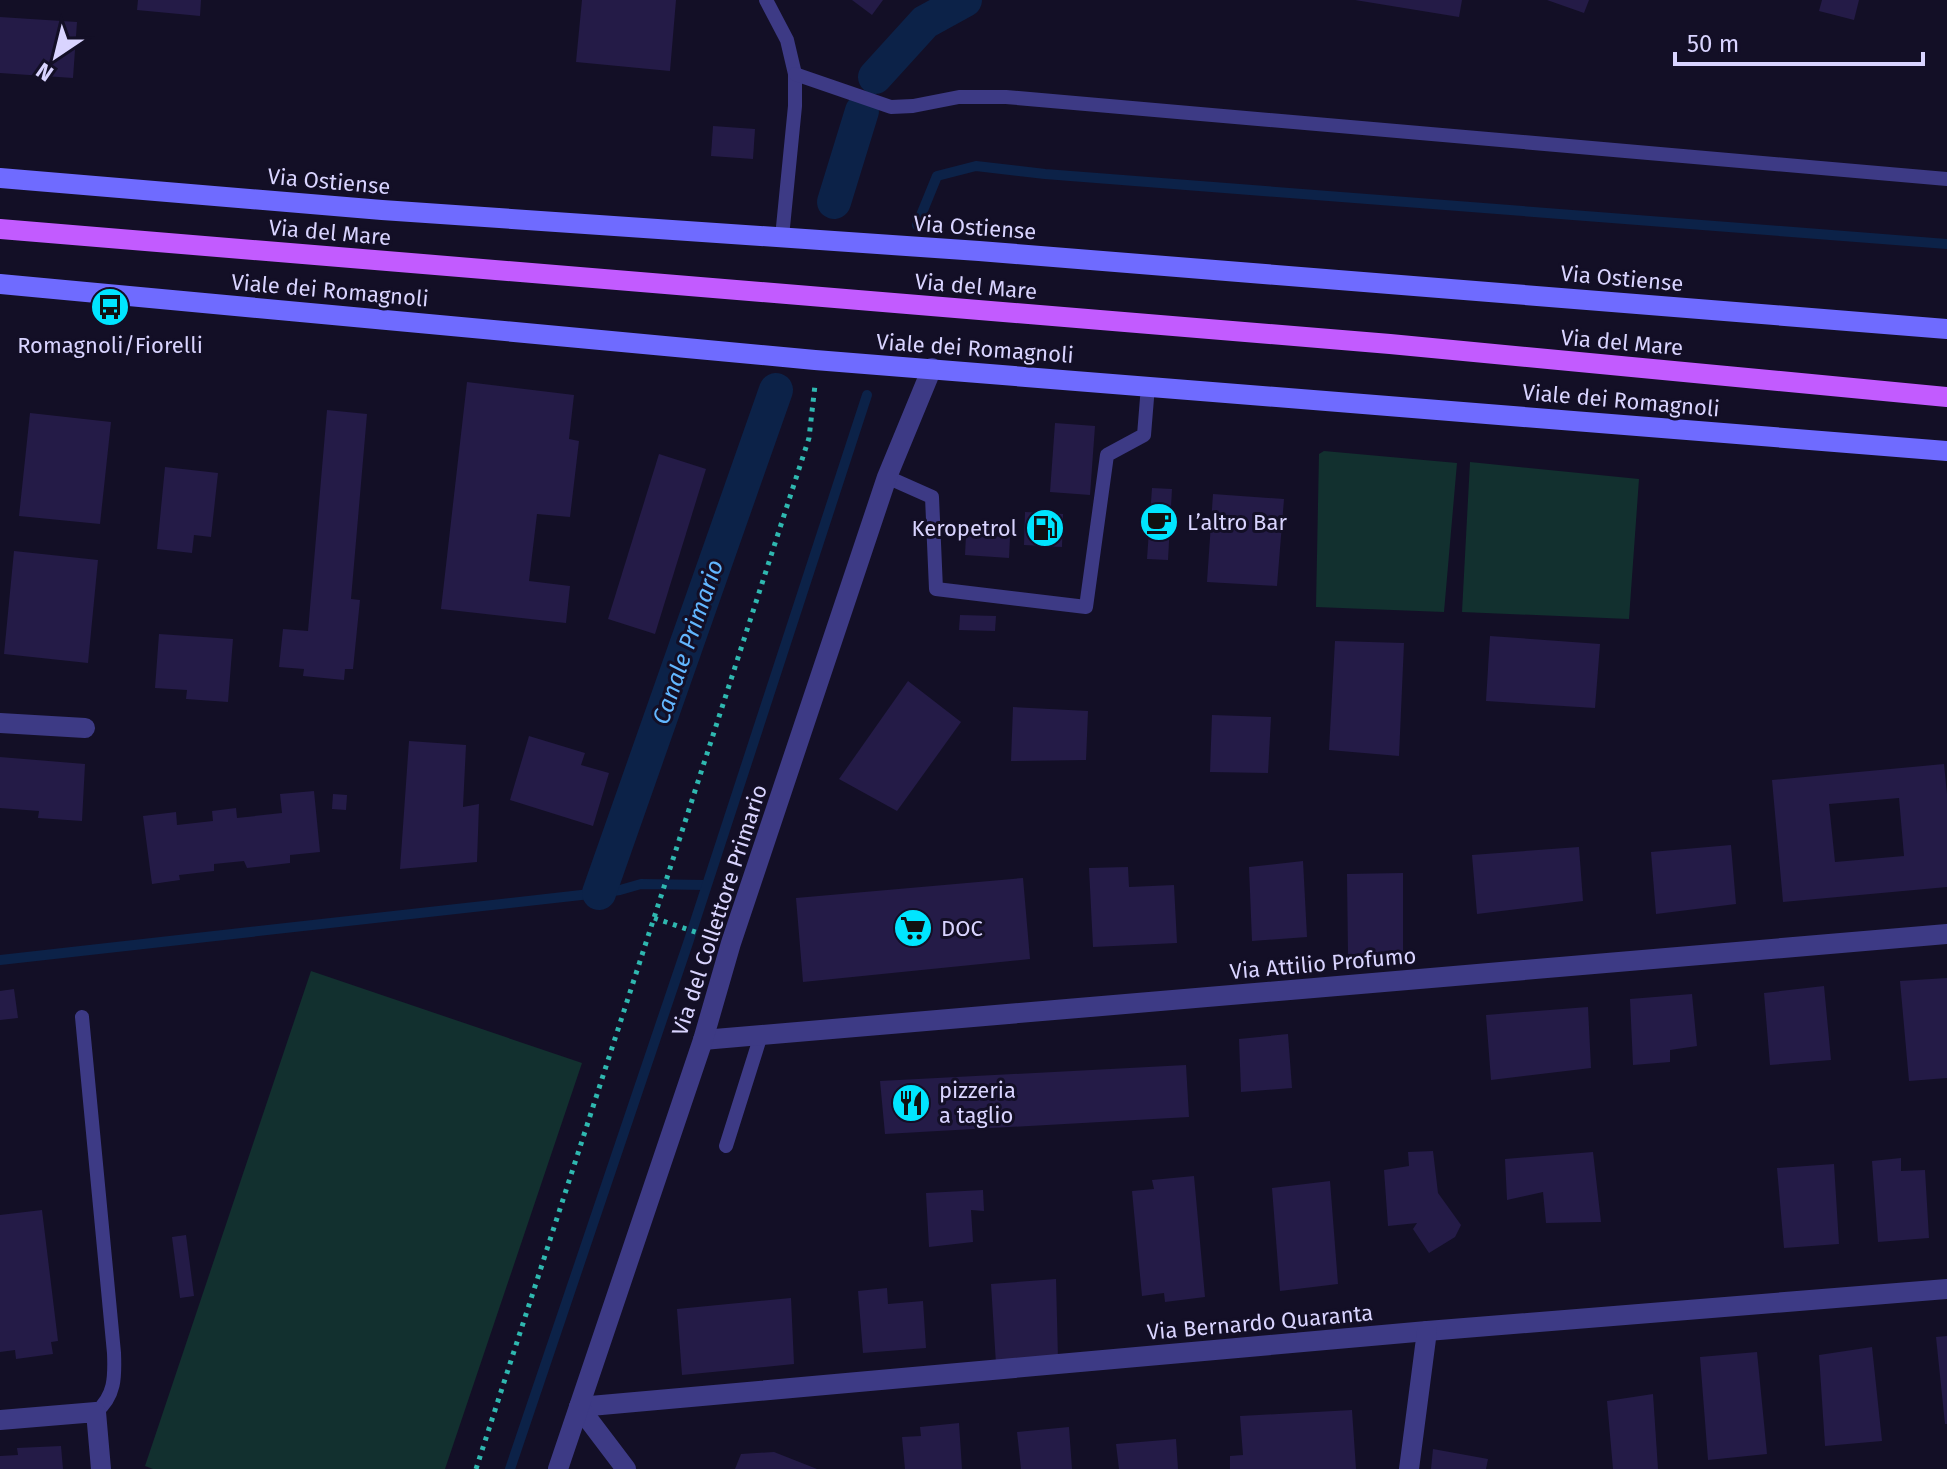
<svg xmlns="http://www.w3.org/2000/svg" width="1947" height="1469" font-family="'Fira Sans',sans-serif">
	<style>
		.green { fill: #12302f }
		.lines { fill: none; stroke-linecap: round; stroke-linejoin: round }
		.stream { stroke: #0c2248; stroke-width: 10 }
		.canal { stroke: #0c2248; stroke-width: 34 }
		.building { fill: #241b47; fill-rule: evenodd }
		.path { stroke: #2fb8b0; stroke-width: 5; stroke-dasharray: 4 6; stroke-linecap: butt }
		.service { stroke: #3d3a85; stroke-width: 14 }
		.minor { stroke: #3d3a85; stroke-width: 20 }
		.secondary { stroke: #6f6bff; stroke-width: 20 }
		.primary { stroke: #c25bff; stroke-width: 20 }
		.labels { text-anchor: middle; stroke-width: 6; stroke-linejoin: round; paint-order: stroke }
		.street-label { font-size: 22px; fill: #d9d4ff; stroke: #130f26 }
		.poi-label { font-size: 22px; fill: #d9d4ff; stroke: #130f26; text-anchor: start }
		.water-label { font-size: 24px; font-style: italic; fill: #62b6ff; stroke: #130f26 }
	</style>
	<rect width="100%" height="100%" fill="#130f26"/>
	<!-- green -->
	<g class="green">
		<polygon points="1324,451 1457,463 1444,612 1316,607 1319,454"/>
		<polygon points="1470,462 1639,479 1629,619 1462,612"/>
		<polygon points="311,971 582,1063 445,1469 153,1469 145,1466"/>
	</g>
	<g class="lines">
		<!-- stream -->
		<g class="stream">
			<polyline points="917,225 937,176 976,166 1045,174 1947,244"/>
			<polyline points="0,960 599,893 620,890 641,884 706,885"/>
			<polyline points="510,1469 689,940 867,395"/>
		</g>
		<!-- canal -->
		<g class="canal">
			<polyline points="875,77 925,22 965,0"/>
			<polyline points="834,202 862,111"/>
			<polyline points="599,893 776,390"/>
		</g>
	</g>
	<!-- building -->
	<g class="building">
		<polygon points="138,0 201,0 200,16 137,10"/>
		<polygon points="582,0 676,0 670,71 576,62"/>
		<polygon points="852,0 883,0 872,15"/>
		<polygon points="1355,0 1462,0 1459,17"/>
		<polygon points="1547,0 1589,0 1584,13"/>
		<polygon points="1822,0 1859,0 1854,20 1819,11"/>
		<polygon points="0,17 77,22 73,78 0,73"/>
		<polygon points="713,126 755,129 753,159 711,156"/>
		<polygon points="467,382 574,395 569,439 579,441 570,517 537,514 529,581 570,586 566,623 441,609"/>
		<polygon points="327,410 367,414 351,599 360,600 353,669 345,669 344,680 303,676 304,669 279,667 283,629 308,631"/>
		<polygon points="30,413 111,422 100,524 19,516"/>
		<polygon points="1055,423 1095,426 1090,495 1050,492"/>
		<polygon points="659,454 706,469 655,634 608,619"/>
		<polygon points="165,467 218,473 211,537 194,535 192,553 157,549"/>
		<polygon points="1152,488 1172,489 1168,560 1147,559"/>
		<polygon points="1213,494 1284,499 1277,586 1207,582"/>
		<polygon points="1025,512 1063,514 1062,547 1024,545"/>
		<polygon points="966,535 1010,537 1009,558 965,555"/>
		<polygon points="14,551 98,560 88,663 4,654"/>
		<polygon points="960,615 996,616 995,631 959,630"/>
		<polygon points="159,634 233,639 228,702 186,699 187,690 155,688"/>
		<polygon points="1490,636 1600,644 1595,708 1486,701"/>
		<polygon points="1335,641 1404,643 1399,756 1329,750"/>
		<polygon points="908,681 961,722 897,811 839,779"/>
		<polygon points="1013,707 1088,711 1086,760 1011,761"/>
		<polygon points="1212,715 1271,717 1268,773 1210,772"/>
		<polygon points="529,736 585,753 581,765 609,773 593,826 510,800"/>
		<polygon points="409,741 466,745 463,807 479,804 477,862 400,869"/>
		<polygon points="0,757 85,764 82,821 38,818 39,811 0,808"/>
		<path d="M1944,764L1947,794V887L1783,902L1772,780ZM1899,798L1904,856L1835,862L1829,804Z"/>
		<polygon points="314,791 320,852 290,855 290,863 247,868 244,861 214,864 214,871 179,875 180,880 152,884 143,816 176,812 177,825 213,821 212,811 236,808 237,818 282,813 280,794"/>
		<polygon points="333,794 347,795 346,810 332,809"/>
		<polygon points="1731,845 1736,904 1656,914 1651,852"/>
		<polygon points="1579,847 1583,901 1477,914 1472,855"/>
		<polygon points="1303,861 1307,937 1252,941 1249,867"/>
		<polygon points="1128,867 1129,887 1174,885 1177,943 1093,947 1089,868"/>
		<polygon points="1403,873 1403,954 1348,954 1347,874"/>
		<polygon points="1023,878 1030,959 803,982 796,898"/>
		<polygon points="1947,978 1947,1078 1909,1081 1900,981"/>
		<polygon points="1824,986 1831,1060 1770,1065 1764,993"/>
		<polygon points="14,989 18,1018 0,1020 0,991"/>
		<polygon points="1692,994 1697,1046 1670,1050 1670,1062 1633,1065 1630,999"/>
		<polygon points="1588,1007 1591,1068 1491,1080 1486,1015"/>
		<polygon points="1288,1034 1292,1088 1241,1092 1239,1039"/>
		<polygon points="1186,1065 1189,1117 885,1134 880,1081"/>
		<polygon points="1433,1151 1438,1193 1461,1225 1455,1237 1429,1253 1413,1229 1417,1223 1388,1226 1384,1170 1409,1166 1408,1152"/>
		<polygon points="1593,1152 1601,1222 1546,1223 1543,1192 1507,1200 1505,1159"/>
		<polygon points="1901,1158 1901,1171 1925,1170 1929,1238 1878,1242 1872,1161"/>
		<polygon points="1834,1164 1839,1244 1784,1248 1777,1168"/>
		<polygon points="1194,1176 1205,1297 1165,1302 1164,1293 1142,1296 1132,1191 1154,1189 1152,1180"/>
		<polygon points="1330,1181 1338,1284 1280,1291 1272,1188"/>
		<polygon points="983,1190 984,1211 971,1210 973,1242 929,1247 926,1193"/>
		<polygon points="42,1210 58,1341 51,1342 53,1354 16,1359 15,1350 0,1352 0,1215"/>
		<polygon points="186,1235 194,1296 180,1298 172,1237"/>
		<polygon points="1056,1279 1058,1359 996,1364 991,1284"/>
		<polygon points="887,1288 888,1304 923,1301 926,1348 863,1353 858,1291"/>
		<polygon points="791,1298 794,1364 682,1375 677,1309"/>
		<polygon points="1947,1336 1947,1424 1945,1424 1936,1337"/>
		<polygon points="1872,1347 1882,1441 1825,1446 1819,1355"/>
		<polygon points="1757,1352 1767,1454 1708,1460 1700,1357"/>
		<polygon points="1653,1394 1658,1469 1613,1469 1607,1401"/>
		<polygon points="1352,1410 1356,1469 1230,1469 1230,1456 1243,1455 1240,1416"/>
		<polygon points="959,1423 962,1469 905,1469 902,1437 921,1436 920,1427"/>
		<polygon points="1069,1427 1072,1469 1021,1469 1017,1432"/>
		<polygon points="1176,1439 1178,1469 1119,1469 1116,1444"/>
		<polygon points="61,1446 63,1469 0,1469 0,1456 18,1455 17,1448"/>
		<polygon points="1433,1449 1488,1459 1486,1469 1431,1469"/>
		<polygon points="774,1452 817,1469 735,1469 741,1454"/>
	</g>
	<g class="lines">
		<!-- path -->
		<g class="path">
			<polyline points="654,918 707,936"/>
			<polyline points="476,1469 809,438 815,385"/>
		</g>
		<!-- service -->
		<g class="service">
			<polyline points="766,0 787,40 795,74 795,106 782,237"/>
			<polyline points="795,74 891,107 913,106 959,97 1006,97 1947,179"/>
			<polyline points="887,477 932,497 936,589 1086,607 1107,455 1144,435 1148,386"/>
			<path d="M82,1017L114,1353C115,1377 115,1396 96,1412"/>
			<polyline points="726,1146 761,1035"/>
		</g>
		<!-- minor -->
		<g class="minor">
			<polyline points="0,723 85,728"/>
			<polyline points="703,1040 1947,934"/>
			<polyline points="579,1407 1427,1331 1947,1289"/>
			<polyline points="579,1407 626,1469"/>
			<polyline points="0,1420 96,1412 101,1469"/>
			<polyline points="558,1469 703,1040 731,943 887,477 932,368"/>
			<polyline points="1409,1469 1427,1331"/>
		</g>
		<!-- secondary -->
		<g class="secondary">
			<polyline points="0,178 382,210 979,251 1947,329"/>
			<polyline points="0,284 815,360 1947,451"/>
		</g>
		<!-- primary -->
		<polyline class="primary" points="0,229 1390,344 1947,397"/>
	</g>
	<!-- icons -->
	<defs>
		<g id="bus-disc" transform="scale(2)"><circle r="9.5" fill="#00e5ff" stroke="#130f26"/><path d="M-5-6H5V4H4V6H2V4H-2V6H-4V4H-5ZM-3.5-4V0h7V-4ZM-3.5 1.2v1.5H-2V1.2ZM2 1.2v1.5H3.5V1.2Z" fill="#111"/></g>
		<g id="cafe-disc" transform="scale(2)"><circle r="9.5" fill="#00e5ff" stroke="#130f26"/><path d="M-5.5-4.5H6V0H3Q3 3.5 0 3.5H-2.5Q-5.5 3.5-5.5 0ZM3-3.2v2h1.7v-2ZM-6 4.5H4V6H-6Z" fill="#111"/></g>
		<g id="fuel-disc" transform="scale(2)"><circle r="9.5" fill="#00e5ff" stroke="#130f26"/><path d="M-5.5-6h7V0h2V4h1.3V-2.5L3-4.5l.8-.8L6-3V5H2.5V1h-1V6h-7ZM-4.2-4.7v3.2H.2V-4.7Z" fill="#111"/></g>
		<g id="supermarket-disc" transform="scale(2)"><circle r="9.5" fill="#00e5ff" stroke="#130f26"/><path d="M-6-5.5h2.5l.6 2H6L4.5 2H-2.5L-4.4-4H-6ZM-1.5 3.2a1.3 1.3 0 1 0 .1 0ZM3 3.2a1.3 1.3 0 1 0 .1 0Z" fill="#111"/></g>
		<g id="restaurant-disc" transform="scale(2)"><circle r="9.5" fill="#00e5ff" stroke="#130f26"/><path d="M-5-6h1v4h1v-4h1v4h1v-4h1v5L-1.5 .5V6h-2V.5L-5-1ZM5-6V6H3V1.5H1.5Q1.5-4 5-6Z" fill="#111"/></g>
	</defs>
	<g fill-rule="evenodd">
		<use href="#bus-disc" x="110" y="307"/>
		<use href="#cafe-disc" x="1159" y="522"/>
		<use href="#fuel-disc" x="1045" y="528"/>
		<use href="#supermarket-disc" x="913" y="928"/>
		<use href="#restaurant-disc" x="911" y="1103"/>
	</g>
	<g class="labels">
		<!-- street labels -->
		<g class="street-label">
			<text transform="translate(329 181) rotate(5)" y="8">Via Ostiense</text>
			<text transform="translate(975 227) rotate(4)" y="8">Via Ostiense</text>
			<text transform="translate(330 232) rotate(5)" y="8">Via del Mare</text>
			<text transform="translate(1622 278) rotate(5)" y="8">Via Ostiense</text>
			<text transform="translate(976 286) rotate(5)" y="8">Via del Mare</text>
			<text transform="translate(330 290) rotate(5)" y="8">Viale dei Romagnoli</text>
			<text transform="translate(1622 342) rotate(5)" y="8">Via del Mare</text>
			<text transform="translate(975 348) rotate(4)" y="8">Viale dei Romagnoli</text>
			<text transform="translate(1621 400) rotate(5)" y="8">Viale dei Romagnoli</text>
			<text transform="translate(719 910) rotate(-72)" y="8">Via del Collettore Primario</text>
			<text transform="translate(1323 963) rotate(-5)" y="8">Via Attilio Profumo</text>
			<text transform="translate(1260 1322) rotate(-5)" y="8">Via Bernardo Quaranta</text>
		</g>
		<!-- poi labels -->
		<g class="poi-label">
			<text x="110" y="353" text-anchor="middle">Romagnoli/Fiorelli</text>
			<text x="1187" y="530">L’altro Bar</text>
			<text x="1017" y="536" text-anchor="end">Keropetrol</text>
			<text x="941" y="936">DOC</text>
			<text x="939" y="1098">pizzeria<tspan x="939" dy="25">a taglio</tspan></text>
		</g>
		<!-- water labels -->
		<g class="water-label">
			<text transform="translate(688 642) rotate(-71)" y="8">Canale Primario</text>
		</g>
	</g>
	<!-- north arrow -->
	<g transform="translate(56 56) rotate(215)" stroke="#130f26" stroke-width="6" paint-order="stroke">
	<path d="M0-6L14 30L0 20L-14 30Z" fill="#d9d4ff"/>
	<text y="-12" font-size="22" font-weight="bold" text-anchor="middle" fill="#d9d4ff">N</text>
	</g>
	<!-- scale -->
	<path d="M1675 52v12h248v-12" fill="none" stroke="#d9d4ff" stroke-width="4"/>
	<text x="1687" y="52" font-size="24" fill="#d9d4ff" stroke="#130f26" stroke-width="6" paint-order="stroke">50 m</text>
</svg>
